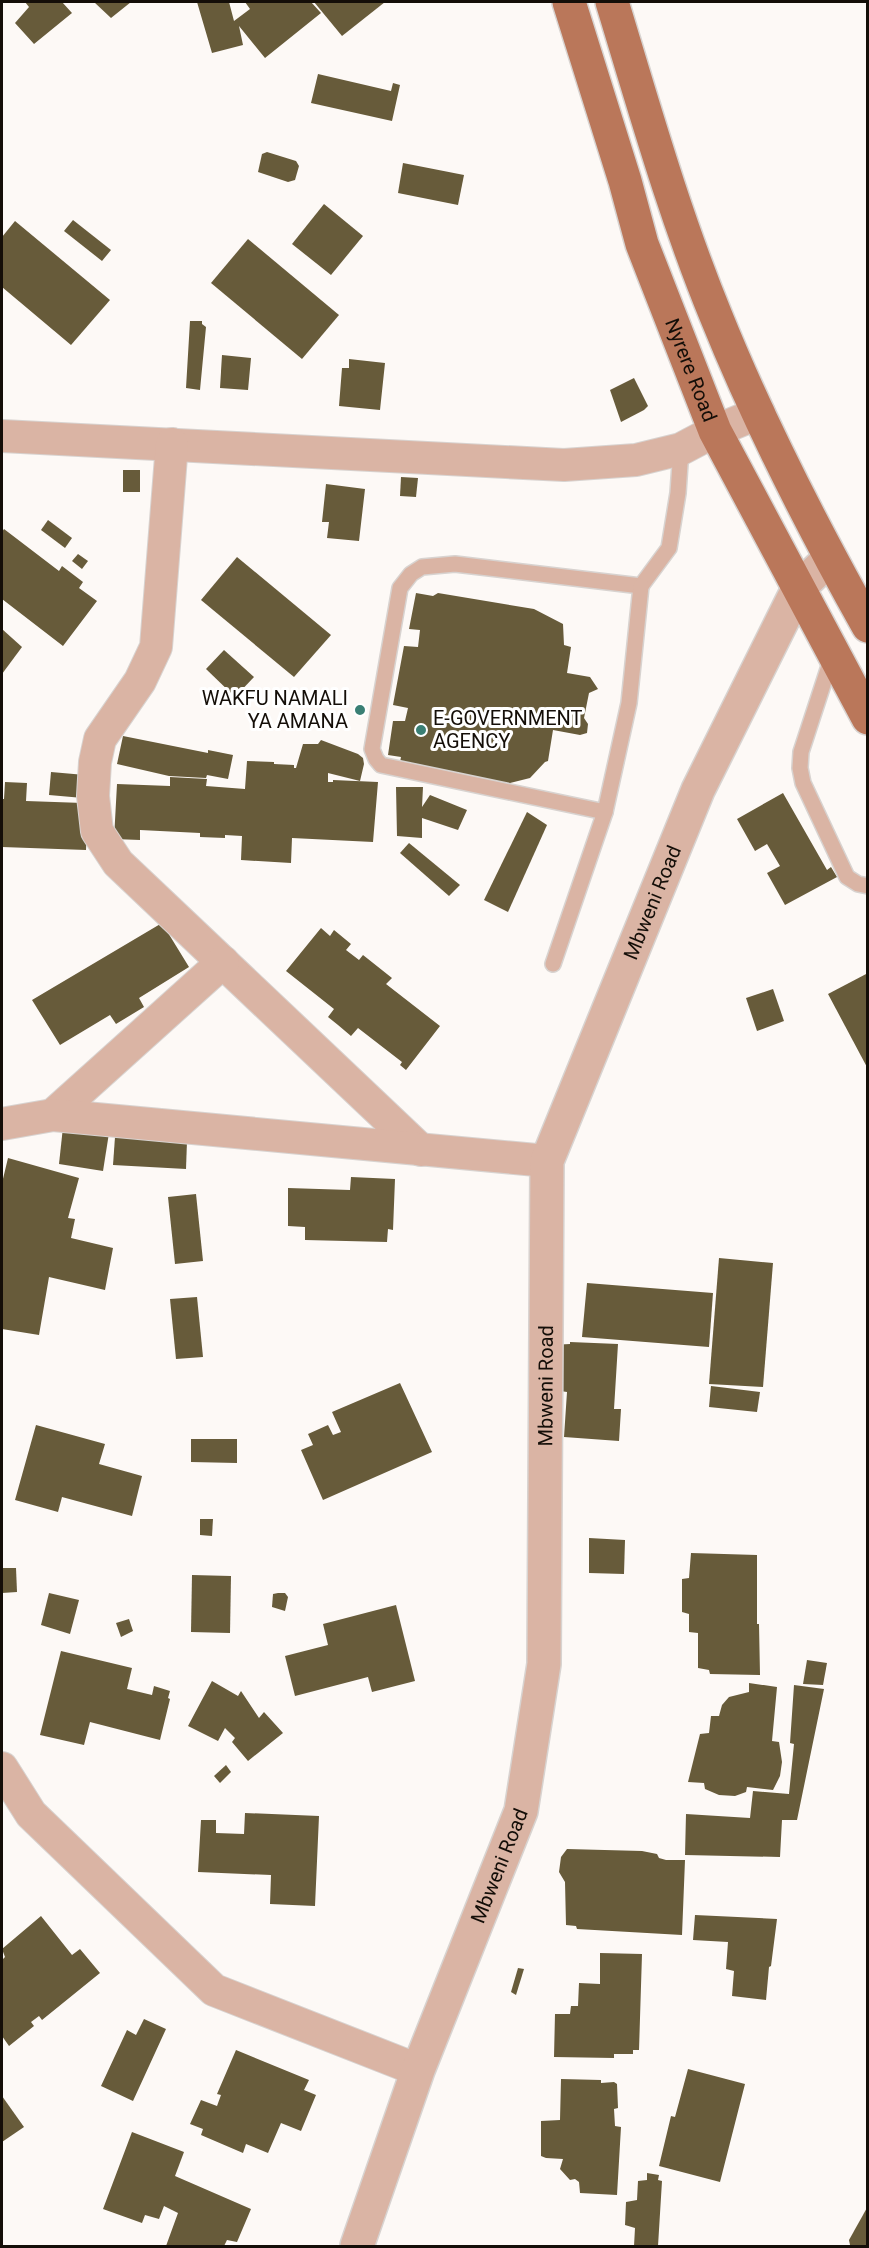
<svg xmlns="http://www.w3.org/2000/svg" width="869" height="2248" font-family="Roboto,sans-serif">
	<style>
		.building { fill: #675b3a }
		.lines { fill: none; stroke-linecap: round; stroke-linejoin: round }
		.service-casing { stroke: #d8d3d0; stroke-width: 18 }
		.minor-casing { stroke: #d8d3d0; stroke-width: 34 }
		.tertiary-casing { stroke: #d8d3d0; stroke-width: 36 }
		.primary-casing { stroke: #d8d3d0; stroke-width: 36 }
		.service { stroke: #dab4a4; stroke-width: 15 }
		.minor { stroke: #dab4a4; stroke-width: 32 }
		.tertiary { stroke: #dab4a4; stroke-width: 33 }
		.primary { stroke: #ba775a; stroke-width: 33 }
		.poi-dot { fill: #3a7f74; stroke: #fff; stroke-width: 2 }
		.labels { text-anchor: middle; stroke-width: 6; stroke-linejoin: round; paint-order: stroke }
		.street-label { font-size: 20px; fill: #140e08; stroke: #fff }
		.poi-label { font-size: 20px; fill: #140e08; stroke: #fff; text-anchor: end }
	</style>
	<rect width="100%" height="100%" fill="#fdf9f6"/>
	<!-- building -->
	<g class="building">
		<polygon points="25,2 62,2 72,13 34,44 15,23 29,7"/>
		<polygon points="94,2 131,2 111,18"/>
		<polygon points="197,2 229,2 234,21 250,9 245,2 311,2 321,13 265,58 239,26 243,45 212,53"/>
		<polygon points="314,2 385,2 342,36"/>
		<polygon points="318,74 391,91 393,83 400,85 392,121 311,103"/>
		<polygon points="267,152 296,161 299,166 295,180 288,182 258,172 262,154"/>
		<polygon points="403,163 464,175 458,205 398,193"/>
		<polygon points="324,204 363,236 331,275 292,244"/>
		<polygon points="73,220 111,250 102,261 64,231"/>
		<polygon points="15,221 110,300 71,345 2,287 2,237"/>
		<polygon points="248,239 339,315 302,359 211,283"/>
		<polygon points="190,321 202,321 202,324 206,327 200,390 186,388"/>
		<polygon points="222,355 251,358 248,390 220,388"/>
		<polygon points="349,359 385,363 380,410 339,406 342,368 349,368"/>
		<polygon points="634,378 648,406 644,410 621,422 610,390"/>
		<rect x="123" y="470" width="17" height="22"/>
		<polygon points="401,477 418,478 416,497 400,496"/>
		<polygon points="326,484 365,489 359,541 327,538 329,522 322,522"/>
		<polygon points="48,520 72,538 65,548 41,530"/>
		<polygon points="4,529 59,571 62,566 83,582 79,588 97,601 63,646 2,599 2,532"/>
		<polygon points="78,554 88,561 82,569 72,561"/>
		<polygon points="237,557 331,635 294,677 201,600"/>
		<polygon points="416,593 433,596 438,593 534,609 563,624 564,645 571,647 567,673 590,677 598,689 589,693 584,718 588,724 587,733 580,735 553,730 548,761 545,762 530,778 506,784 400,762 401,757 388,755 393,721 405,721 408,708 393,705 404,646 418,647 420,630 409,629"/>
		<polygon points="2,629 22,647 2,674"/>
		<polygon points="224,650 254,677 235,697 206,669"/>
		<polygon points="123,736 208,753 208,750 233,755 228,779 207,775 206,778 169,776 117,764"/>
		<polygon points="321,740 358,754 363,758 364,764 360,781 328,773 328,782 333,782 333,780 378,782 373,842 292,838 291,863 241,860 242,836 225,835 225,838 200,837 200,833 140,830 140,840 114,839 117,784 170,786 170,777 207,779 206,786 245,789 247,761 274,762 274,764 294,765 294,768 296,768 303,744 318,744"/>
		<polygon points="51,772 85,775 83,798 49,795"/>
		<polygon points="5,782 27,783 26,801 83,803 87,823 86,850 2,847 2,799 4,799"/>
		<polygon points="396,787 423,787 422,807 430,795 467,810 458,830 422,818 422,838 397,836"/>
		<polygon points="783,793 827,870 831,867 837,877 785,905 767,873 780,866 767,844 755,851 737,819"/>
		<polygon points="527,812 547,825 508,912 484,900"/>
		<polygon points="409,843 460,885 449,896 400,853"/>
		<polygon points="162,923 189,967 139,998 144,1007 116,1024 110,1015 60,1045 32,1000"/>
		<polygon points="321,928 330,936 334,930 351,944 346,950 359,960 363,955 392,978 386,984 440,1026 406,1070 400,1065 402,1062 358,1028 351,1036 338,1025 328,1017 334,1009 286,971"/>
		<polygon points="868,973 868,1069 828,994"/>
		<polygon points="773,989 784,1021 757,1031 746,998"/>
		<polygon points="63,1127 109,1133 103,1171 59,1164"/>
		<polygon points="115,1137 187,1141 186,1169 113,1165"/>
		<polygon points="8,1158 79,1178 68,1218 75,1219 71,1238 113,1248 105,1290 49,1277 39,1335 2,1329 2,1183"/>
		<polygon points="351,1177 395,1179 393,1230 388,1229 387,1242 305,1240 305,1227 288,1226 288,1188 350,1190"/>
		<polygon points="196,1194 203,1261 175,1264 168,1197"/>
		<polygon points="719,1258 773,1263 763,1387 709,1384"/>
		<polygon points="587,1283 713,1293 709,1347 582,1337"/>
		<polygon points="197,1297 203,1357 176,1359 170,1299"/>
		<polygon points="570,1342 618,1344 614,1409 621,1409 619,1441 564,1437 567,1392 547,1389 551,1345 570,1344"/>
		<polygon points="400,1383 432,1452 323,1500 301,1450 313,1445 308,1434 328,1425 333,1435 341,1432 332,1412"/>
		<polygon points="711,1386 760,1392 757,1412 709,1407"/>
		<polygon points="36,1425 105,1444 99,1464 142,1476 132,1516 62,1497 58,1512 15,1500"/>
		<polygon points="191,1439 237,1439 237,1463 191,1462"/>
		<polygon points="200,1519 213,1519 212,1536 200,1535"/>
		<polygon points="589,1538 625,1540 624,1574 589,1573"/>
		<polygon points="691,1553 757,1555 757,1624 759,1624 760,1675 710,1674 709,1670 698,1668 698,1633 689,1632 689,1614 682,1612 682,1579 689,1578"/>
		<polygon points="2,1568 16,1568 17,1592 2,1593"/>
		<polygon points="192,1575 231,1576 230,1633 191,1632"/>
		<polygon points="49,1593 79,1600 70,1634 41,1625"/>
		<polygon points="278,1593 285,1593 288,1597 285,1611 272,1607 273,1594"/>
		<polygon points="396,1605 415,1681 372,1692 368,1677 295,1696 285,1656 328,1645 323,1624"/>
		<polygon points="129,1619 133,1631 121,1637 116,1623"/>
		<polygon points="61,1651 132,1668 127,1689 152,1695 154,1686 170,1691 168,1698 170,1699 160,1740 90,1722 84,1745 40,1735"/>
		<polygon points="807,1660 827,1663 823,1685 803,1684"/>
		<polygon points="212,1681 238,1696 241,1691 259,1718 264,1712 283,1733 248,1761 232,1742 235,1738 225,1728 218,1741 188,1726"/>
		<polygon points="749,1683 777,1687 772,1741 779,1742 782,1762 780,1776 773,1790 747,1787 746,1792 735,1796 719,1795 705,1789 704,1783 688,1782 700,1734 709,1733 711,1716 719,1716 722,1705 729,1697 749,1692"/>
		<polygon points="794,1685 824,1689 797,1820 782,1820 780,1857 685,1855 686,1814 750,1818 753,1791 789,1794 794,1744 790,1743"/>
		<polygon points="226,1765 231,1772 220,1783 214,1776"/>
		<polygon points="245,1813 319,1816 315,1906 270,1904 271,1875 198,1872 201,1820 216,1820 216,1833 244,1834"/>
		<polygon points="567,1849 642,1851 657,1854 659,1858 666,1860 685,1860 682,1935 577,1929 576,1926 566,1925 565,1882 559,1872 561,1857"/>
		<polygon points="695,1915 777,1919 771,1966 769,1967 766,2000 732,1996 734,1971 726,1969 728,1942 693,1940"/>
		<polygon points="41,1916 72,1955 80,1949 100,1973 42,2020 39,2016 31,2022 34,2026 9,2046 2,2036 2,1960 5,1957 2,1949"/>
		<polygon points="600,1953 642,1954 639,2050 633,2050 633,2054 614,2054 614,2058 554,2057 555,2014 570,2014 571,2006 578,2006 579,1983 600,1984"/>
		<polygon points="518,1968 524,1969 516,1995 511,1992"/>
		<polygon points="144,2019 166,2029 133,2101 101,2086 127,2030 136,2035"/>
		<polygon points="236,2050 309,2080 304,2090 316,2095 301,2131 281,2123 268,2153 246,2144 243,2153 201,2135 203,2129 190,2124 201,2100 217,2106 221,2095 217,2094"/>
		<polygon points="688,2069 745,2084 720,2182 659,2166 671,2116 675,2117"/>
		<polygon points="561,2079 601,2080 601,2083 614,2082 617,2084 618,2108 614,2109 615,2126 621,2127 617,2195 580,2193 579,2182 575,2179 570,2180 560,2169 563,2159 546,2158 541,2156 541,2121 560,2120"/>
		<polygon points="2,2096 24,2127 2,2142"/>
		<polygon points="132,2132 184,2152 175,2176 251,2209 237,2242 227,2240 224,2246 166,2246 178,2213 164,2206 159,2219 145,2215 142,2223 103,2209"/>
		<polygon points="647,2173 659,2175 658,2180 662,2181 658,2246 634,2246 635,2228 625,2225 626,2202 637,2200 638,2181 647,2180"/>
		<polygon points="868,2206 868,2246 854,2246 850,2245 849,2240"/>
	</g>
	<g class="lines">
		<!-- service casing -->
		<g class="service-casing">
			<g id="service">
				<polyline points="832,657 801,752 800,768 803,783 847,877 858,884 868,886"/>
				<polyline points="605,812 381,765 376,759 372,749 400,588 411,574 422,567 455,564 641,586 669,548 678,493 681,449"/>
				<polyline points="553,964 605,812 629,703 641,586"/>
			</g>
		</g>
		<!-- minor casing -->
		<g class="minor-casing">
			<g id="minor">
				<polyline points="2,436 564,465 636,460 681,449 715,431 759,413"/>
				<polyline points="172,444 156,647 140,681 100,739 95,762 93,796 97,831 118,863 421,1150"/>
				<polyline points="53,1115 223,962"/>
				<polyline points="2,1124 53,1115 547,1161"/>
				<polyline points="2,1768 31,1814 214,1990 418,2070"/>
			</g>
		</g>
		<!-- tertiary casing -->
		<g class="tertiary-casing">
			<g id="tertiary">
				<path id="s1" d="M357,2246L418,2070L521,1811L544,1664L547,1161L698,790L798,589L830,558"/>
			</g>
		</g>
		<!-- primary casing -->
		<g class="primary-casing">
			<g id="primary">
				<path id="s2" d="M569,2L625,181L642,244L715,431L868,718"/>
				<path d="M612,2C644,107 674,214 716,316C759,423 812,526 868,626"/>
			</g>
		</g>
		<!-- service -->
		<use href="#service" class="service"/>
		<!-- minor -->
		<use href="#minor" class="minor"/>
		<!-- tertiary -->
		<use href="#tertiary" class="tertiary"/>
		<!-- primary -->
		<use href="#primary" class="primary"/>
	</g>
	<!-- markers -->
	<g class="poi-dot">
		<circle cx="360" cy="710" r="6"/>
		<circle cx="421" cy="730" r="6"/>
	</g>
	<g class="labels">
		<!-- street labels -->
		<g class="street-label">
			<text dy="7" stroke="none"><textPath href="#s2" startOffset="388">Nyrere Road</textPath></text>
			<text dy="7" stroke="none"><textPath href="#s1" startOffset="1396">Mbweni Road</textPath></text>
			<text dy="7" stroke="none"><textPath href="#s1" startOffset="892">Mbweni Road</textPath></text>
			<text dy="7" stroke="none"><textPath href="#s1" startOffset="406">Mbweni Road</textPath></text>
		</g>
		<!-- poi labels -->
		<g class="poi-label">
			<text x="348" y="705">WAKFU NAMALI<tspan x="348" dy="23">YA AMANA</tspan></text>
			<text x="433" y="725" text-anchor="start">E-GOVERNMENT<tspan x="433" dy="23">AGENCY</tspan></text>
		</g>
	</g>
	<!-- border -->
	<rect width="869" height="2248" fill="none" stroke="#140e08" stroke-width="6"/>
</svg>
